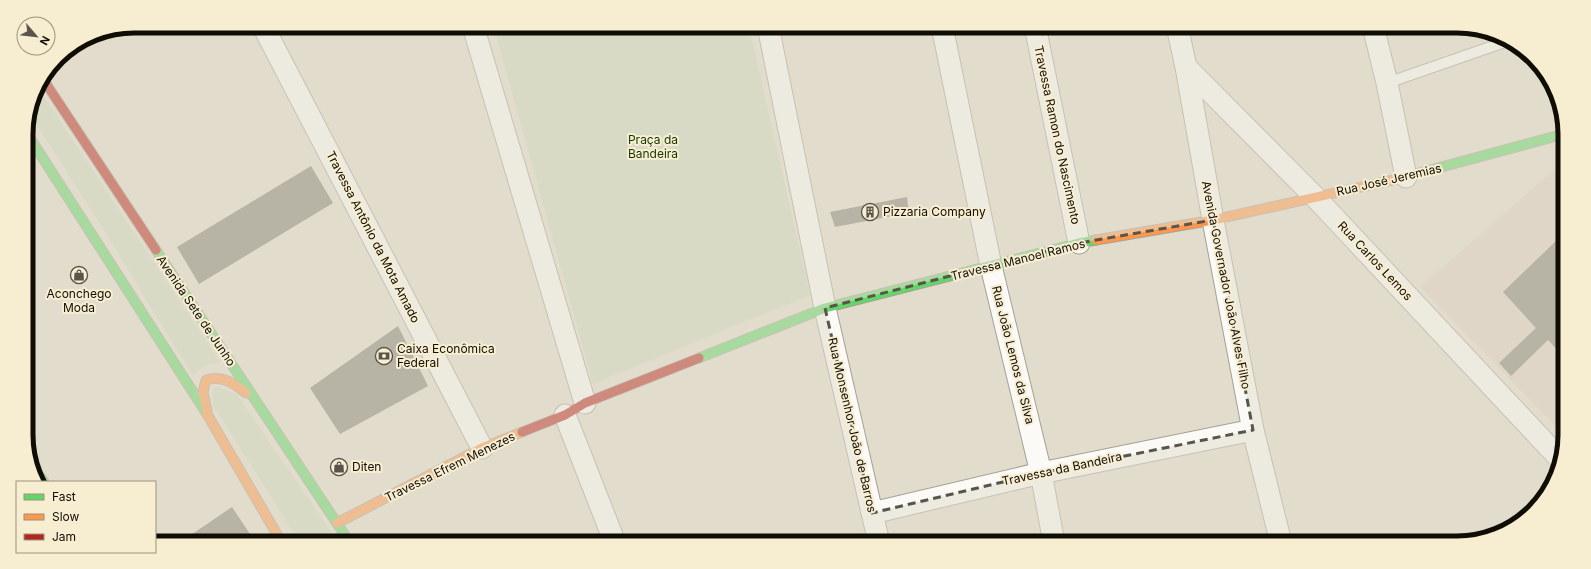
<svg xmlns="http://www.w3.org/2000/svg" width="1591" height="569" font-family="Inter,sans-serif">
	<style>
		.education { fill: #dccec0 }
		.green { fill: #ced8be }
		.building { fill: #848075 }
		.lines { fill: none; stroke-linecap: round; stroke-linejoin: round }
		.lane-casing { stroke: #a6a195; stroke-width: 12 }
		.street-casing { stroke: #a6a195; stroke-width: 23 }
		.fast-casing { stroke: #a6a195; stroke-width: 11 }
		.slow-casing { stroke: #a6a195; stroke-width: 11 }
		.jam-casing { stroke: #a6a195; stroke-width: 11 }
		.lane { stroke: #fbfaf7; stroke-width: 10 }
		.street { stroke: #fbfaf7; stroke-width: 21 }
		.fast { stroke: #63d668; stroke-width: 9 }
		.slow { stroke: #ff974d; stroke-width: 9 }
		.jam { stroke: #b3261e; stroke-width: 9 }
		.marked { fill: none; stroke: #5a554b; stroke-width: 3; stroke-dasharray: 8 5; stroke-linejoin: round }
		.labels { text-anchor: middle; stroke-width: 4; stroke-linejoin: round; paint-order: stroke }
		.street-label { font-size: 12px; fill: #100d05; stroke: #f7edd1 }
		.park-label { font-size: 12px; fill: #143800; stroke: #f7edd1 }
		.poi-label { font-size: 12px; fill: #100d05; stroke: #f7edd1; text-anchor: start }
		.rim { fill: none; stroke: #100d05; stroke-width: 5 }
	</style>
	<rect width="100%" height="100%" fill="#e2dccc"/>
	<!-- education -->
	<polygon class="education" points="1564,161 1565,436 1420,287"/>
	<!-- green -->
	<g class="green">
		<polygon points="503,26 749,26 810,295 593,384 494,28"/>
		<polygon points="37,86 220,362 203,367 193,376 105,232 30,114"/>
		<polygon points="217,386 237,395 339,543 300,543 213,405 213,389"/>
	</g>
	<!-- building -->
	<g class="building">
		<polygon points="311,166 333,203 199,284 177,247"/>
		<polygon points="907,197 909,213 835,227 830,212"/>
		<polygon points="1557,240 1564,248 1565,358 1548,340 1511,376 1499,363 1536,328 1503,292"/>
		<polygon points="398,326 428,386 340,434 310,388"/>
		<polygon points="232,507 256,543 179,543"/>
	</g>
	<g class="lines">
		<!-- lane casing -->
		<g class="lane-casing">
			<polyline id="lane" points="1387,83 1502,43"/>
		</g>
		<!-- street casing -->
		<g class="street-casing">
			<g id="street">
				<polyline points="263,26 482,448"/>
				<polyline points="473,26 585,403"/>
				<polyline points="768,26 825,308 879,543"/>
				<polyline points="942,26 991,266 1041,473 1054,543"/>
				<polyline points="1035,26 1079,243"/>
				<polyline points="1177,26 1186,67 1213,220 1253,430 1281,543"/>
				<polyline points="1373,26 1387,83 1406,177"/>
				<polyline points="1186,67 1315,197 1561,460"/>
				<polyline points="565,415 615,543"/>
				<polyline points="872,513 1041,473 1253,430"/>
			</g>
		</g>
		<!-- fast casing -->
		<g class="fast-casing">
			<g id="fast">
				<polyline points="26,132 207,414"/>
				<polyline points="1393,180 1564,134"/>
				<polyline points="156,250 350,543"/>
				<polyline points="699,358 825,308 1079,243 1096,240"/>
				<polyline points="34,468 44,482"/>
			</g>
		</g>
		<!-- slow casing -->
		<g class="slow-casing">
			<g id="slow">
				<polyline points="1096,240 1213,220 1393,180"/>
				<path d="M207,411L203,392L206,380C223,375 233,383 246,393"/>
				<polyline points="207,414 282,543"/>
				<polyline points="337,523 482,448 522,432"/>
			</g>
		</g>
		<!-- jam casing -->
		<g class="jam-casing">
			<g id="jam">
				<polyline points="43,79 156,250"/>
				<polyline points="522,432 565,415 585,403 699,358"/>
			</g>
		</g>
		<!-- lane -->
		<use href="#lane" class="lane"/>
		<!-- street -->
		<use href="#street" class="street"/>
		<!-- fast -->
		<use href="#fast" class="fast"/>
		<!-- slow -->
		<use href="#slow" class="slow"/>
		<!-- jam -->
		<use href="#jam" class="jam"/>
	</g>
	<!-- marked area -->
	<path d="M0 0H1591V569H0ZM1213,220L1253,430L1041,473L872,513L825,308L1079,243Z" fill="#e2dccc" fill-opacity=".55" fill-rule="evenodd"/>
	<path class="marked" d="M1213,220L1253,430L1041,473L872,513L825,308L1079,243Z"/>
	<!-- icons -->
	<defs>
		<g id="building-ring" transform="scale(0.9)"><circle r="9.5" fill="#f7edd1" stroke="#5a554b" stroke-width="1.5"/><path d="M-4-6H4V6H1V3H-1V6H-4ZM-2.5-4.3h1.7v1.8h-1.7ZM.8-4.3h1.7v1.8H.8ZM-2.5-1h1.7V.8h-1.7ZM.8-1h1.7V.8H.8Z" fill="#5a554b"/></g>
		<g id="shop-ring" transform="scale(0.9)"><circle r="9.5" fill="#f7edd1" stroke="#5a554b" stroke-width="1.5"/><path d="M-5-2.5h2.3a2.7 3.5 0 0 1 5.4 0H5L5.5 6h-11ZM-1.5-2.5h3a1.5 2.3 0 0 0-3 0Z" fill="#5a554b"/></g>
		<g id="bank-ring" transform="scale(0.9)"><circle r="9.5" fill="#f7edd1" stroke="#5a554b" stroke-width="1.5"/><path d="M-6-4H6V4H-6ZM0-2.3a2.3 2.3 0 1 0 0 4.6a2.3 2.3 0 1 0 0-4.6Z" fill="#5a554b"/></g>
	</defs>
	<g fill-rule="evenodd">
		<use href="#building-ring" x="870" y="212"/>
		<use href="#shop-ring" x="79" y="275"/>
		<use href="#bank-ring" x="384" y="356"/>
		<use href="#shop-ring" x="339" y="467"/>
	</g>
	<g class="labels">
		<!-- street labels -->
		<g class="street-label">
			<text transform="translate(1057 135) rotate(78)" y="4">Travessa Ramon do Nascimento</text>
			<text transform="translate(1389 180) rotate(-13)" y="4">Rua José Jeremias</text>
			<text transform="translate(373 237) rotate(63)" y="4">Travessa Antônio da Mota Amado</text>
			<text transform="translate(1018 260) rotate(-14)" y="4">Travessa Manoel Ramos</text>
			<text transform="translate(1375 261) rotate(47)" y="4">Rua Carlos Lemos</text>
			<text transform="translate(1226 285) rotate(79)" y="4">Avenida Governador João Alves Filho</text>
			<text transform="translate(196 311) rotate(56)" y="4">Avenida Sete de Junho</text>
			<text transform="translate(1013 355) rotate(76)" y="4">Rua João Lemos da Silva</text>
			<text transform="translate(852 425) rotate(77)" y="4">Rua Monsenhor João de Barros</text>
			<text transform="translate(450 467) rotate(-26)" y="4">Travessa Efrem Menezes</text>
			<text transform="translate(1062 469) rotate(-12)" y="4">Travessa da Bandeira</text>
		</g>
		<!-- park labels -->
		<g class="park-label">
			<text x="653" y="144">Praça da<tspan x="653" dy="14">Bandeira</tspan></text>
		</g>
		<!-- poi labels -->
		<g class="poi-label">
			<text x="883" y="216">Pizzaria Company</text>
			<text x="79" y="298" text-anchor="middle">Aconchego<tspan x="79" dy="14">Moda</tspan></text>
			<text x="397" y="353">Caixa Econômica<tspan x="397" dy="14">Federal</tspan></text>
			<text x="352" y="471">Diten</text>
		</g>
	</g>
	<!-- crop -->
	<path d="M0 0H1591V569H0ZM134 33H1457A101 101 0 0 1 1558 134V435A101 101 0 0 1 1457 536H134A101 101 0 0 1 33 435V134A101 101 0 0 1 134 33Z" fill="#f7edd1" fill-rule="evenodd"/>
	<path class="rim" d="M134 33H1457A101 101 0 0 1 1558 134V435A101 101 0 0 1 1457 536H134A101 101 0 0 1 33 435V134A101 101 0 0 1 134 33Z"/>
	<!-- legend -->
	<rect x="16" y="481" width="140" height="72" fill="#f7edd1" stroke="#9b937f"/>
	<rect x="24" y="494" width="20" height="6" fill="#63d668" stroke="#9b937f"/>
	<text x="52" y="501" font-size="12" fill="#100d05">Fast</text>
	<rect x="24" y="514" width="20" height="6" fill="#ff974d" stroke="#9b937f"/>
	<text x="52" y="521" font-size="12" fill="#100d05">Slow</text>
	<rect x="24" y="534" width="20" height="6" fill="#b3261e" stroke="#9b937f"/>
	<text x="52" y="541" font-size="12" fill="#100d05">Jam</text>
	<!-- north arrow -->
	<g transform="translate(36 36) rotate(118)"><circle r="19" fill="#f7edd1" stroke="#9b937f"/>
	<path d="M0-3L7 15L0 10L-7 15Z" fill="#5a554b"/>
	<text y="-6" font-size="11" font-weight="bold" text-anchor="middle" fill="#100d05">N</text>
	</g>
</svg>
